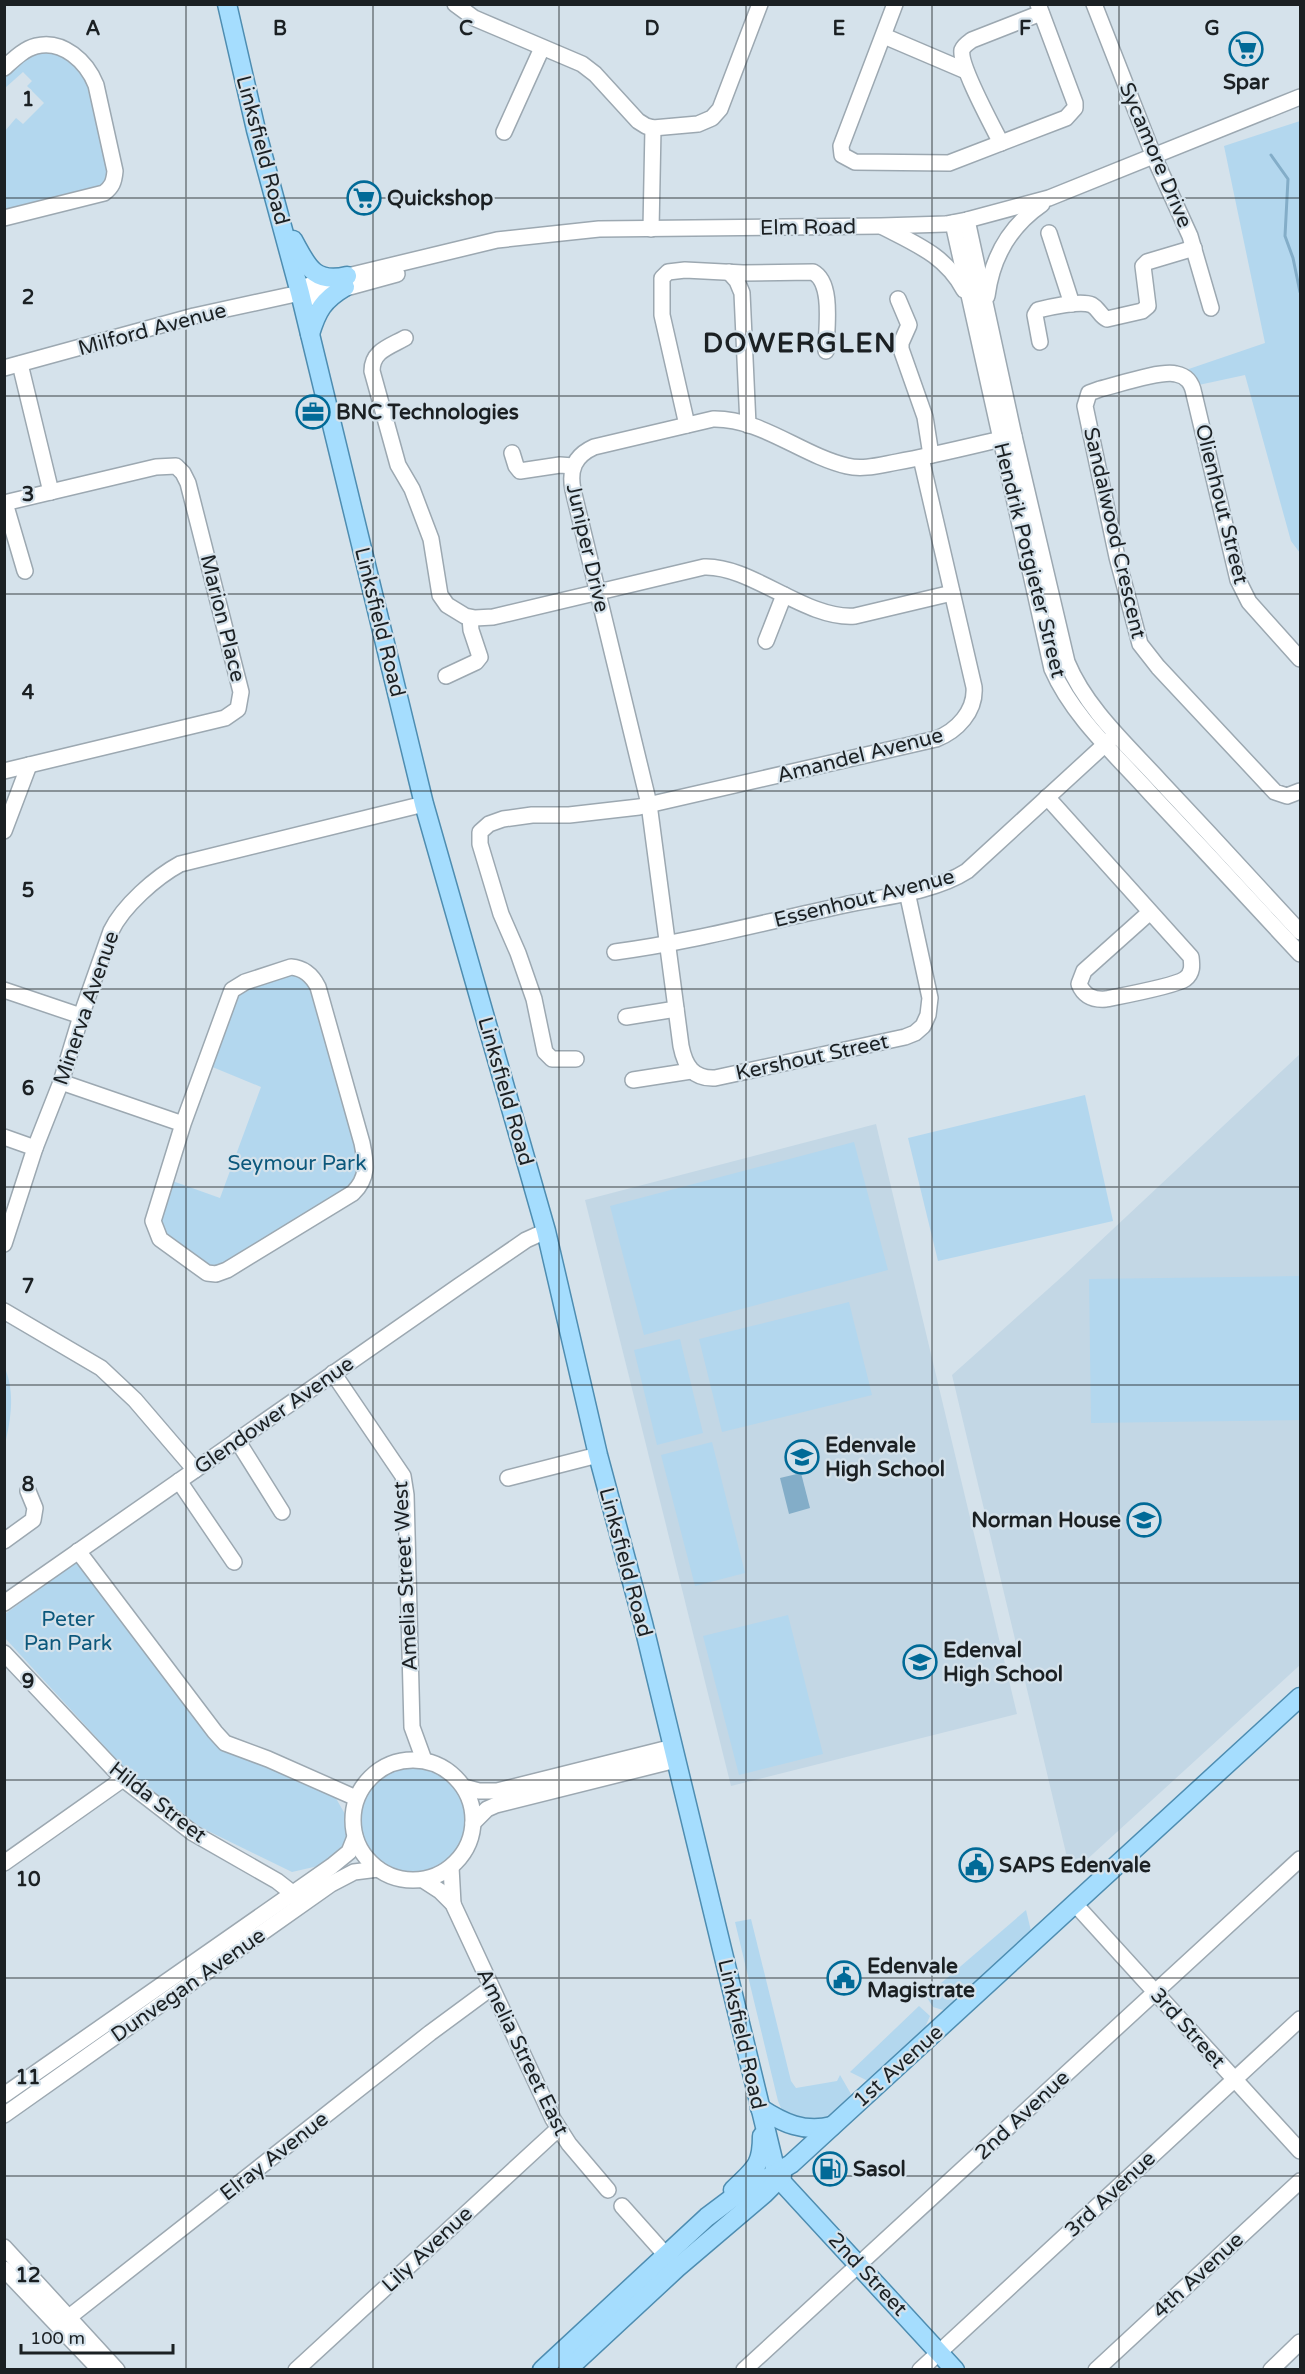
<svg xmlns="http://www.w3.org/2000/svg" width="1305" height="2374" font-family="'Varela Round',sans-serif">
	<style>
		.built { fill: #c3d7e5 }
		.green { fill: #b3d7ee }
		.water { fill: #83adc8 }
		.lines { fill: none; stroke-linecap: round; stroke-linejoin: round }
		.stream { stroke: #83adc8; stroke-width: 3 }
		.minor-casing { stroke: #9ca8b1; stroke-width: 18 }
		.major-casing { stroke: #4e8db1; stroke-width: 21 }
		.minor { stroke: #fff; stroke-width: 15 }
		.major { stroke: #a5ddfe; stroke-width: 18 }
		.grid { fill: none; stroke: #1b2023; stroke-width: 1.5; stroke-opacity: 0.55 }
		.labels { text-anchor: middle; stroke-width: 4.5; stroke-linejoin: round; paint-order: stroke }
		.poi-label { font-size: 21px; font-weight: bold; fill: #1b2023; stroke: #d5e2eb; text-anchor: start }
		.street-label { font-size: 21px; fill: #1b2023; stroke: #d5e2eb }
		.park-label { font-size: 21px; fill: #0c587c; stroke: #d5e2eb }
		.district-label { font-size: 27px; font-weight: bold; letter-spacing: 1.5px; fill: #1b2023; stroke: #d5e2eb }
		.grid-label { font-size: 20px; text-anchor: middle; font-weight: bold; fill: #1b2023; stroke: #d5e2eb; stroke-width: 4.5; stroke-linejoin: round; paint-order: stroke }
	</style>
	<rect width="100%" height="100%" fill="#d5e2eb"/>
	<!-- built -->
	<g class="built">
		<polygon points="1300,1054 1300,1665 1071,1874 952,1375 1065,1274"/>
		<polygon points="876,1124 1017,1714 731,1786 585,1200"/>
	</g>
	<!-- green -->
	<g class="green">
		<polygon points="47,50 71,58 86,74 111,168 108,184 5,212 5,131 16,118 23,124 44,103 27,86 32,81 23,72 5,88 5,76 25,56"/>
		<polygon points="1300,121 1300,553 1291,541 1245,375 1194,386 1177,373 1265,343 1224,146"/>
		<polygon points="298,971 313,983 364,1174 354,1200 228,1275 156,1240 164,1178 220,1198 261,1087 210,1066 235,992"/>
		<polygon points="1085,1095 1113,1221 938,1261 908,1138"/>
		<polygon points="854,1142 888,1270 644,1335 610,1206"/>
		<polygon points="1300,1276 1300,1420 1091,1423 1089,1279"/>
		<polygon points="849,1302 872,1395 722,1432 699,1339"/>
		<polygon points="680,1339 703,1433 657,1445 634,1350"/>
		<path d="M5,1368C15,1393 11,1418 5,1444Z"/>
		<polygon points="712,1442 745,1573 695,1586 661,1455"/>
		<polygon points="78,1561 221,1745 334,1795 345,1814 348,1841 340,1853 318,1866 292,1872 200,1827 129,1773 5,1638 5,1614"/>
		<polygon points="788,1615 823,1754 739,1775 703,1636"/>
		<circle cx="413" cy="1819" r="53"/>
		<polygon points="1026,1910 1031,1931 946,2011 933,2007 926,1996"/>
		<polygon points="751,1919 791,2081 796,2088 837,2081 840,2075 851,2094 832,2121 787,2122 778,2101 735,1922"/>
		<polygon points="919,2006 930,2016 923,2032 868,2081 850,2072"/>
	</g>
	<!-- water -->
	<polygon class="water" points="801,1473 810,1508 789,1514 780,1478"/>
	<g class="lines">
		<!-- stream -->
		<polyline class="stream" points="1271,155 1288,179 1285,236 1293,258 1300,292"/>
		<!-- minor casing -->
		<g class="minor-casing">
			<g id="minor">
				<polyline points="455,4 474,18 582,64 595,74 638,121 646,126 653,128 698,124 712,118 720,109 760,4"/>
				<polyline points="895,4 841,146 842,155 855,162 949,163 1066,118 1075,108 1075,103 1038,4"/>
				<polyline points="1094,4 1154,157 1190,236 1211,308"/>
				<polyline points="884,36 966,71"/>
				<path d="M4,68C14,59 24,49 36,46C63,39 87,62 96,85L115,171C114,182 112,187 104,193L4,218"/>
				<polyline points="504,132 542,48"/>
				<path d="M1001,143C993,127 959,65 962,50C964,45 968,43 972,40L1041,13"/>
				<path d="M967,220L1014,436L1067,662C1086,708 1126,744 1160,781C1207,831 1254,882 1300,932"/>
				<path d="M953,223L1052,669C1073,717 1116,755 1151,794C1201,847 1251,901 1300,954"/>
				<path d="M883,227C916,244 946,256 964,290"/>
				<polyline points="651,229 653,128"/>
				<polyline points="1049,233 1072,304"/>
				<polyline points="729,272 737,281 742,293 748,425"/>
				<polyline points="298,288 497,240 599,229 881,226 946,224 967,220 1049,198 1300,97"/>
				<path d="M987,296C992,257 1010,226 1042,204"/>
				<polyline points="898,299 909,325 901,343 901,349 925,417 931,455"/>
				<polyline points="302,300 397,274"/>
				<path d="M405,338C389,347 372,351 372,371L398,465L412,489L431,539L440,595L447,605L465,616L475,618L493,617L704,567C751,565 806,620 855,616L952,593"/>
				<path d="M1040,342L1035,315L1038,310C1050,307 1081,300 1092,305C1099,309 1100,316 1107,319L1142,311L1148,306L1143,266L1147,262L1194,248"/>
				<polyline points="20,364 51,492"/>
				<polyline points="4,368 194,316 300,293"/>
				<path d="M687,425L662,315V278L668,272L685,270L743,273L813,272C834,283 826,330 826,351"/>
				<polyline points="512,453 516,466 520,471 560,465 573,466"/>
				<polyline points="4,503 156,467 176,466 183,473 188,483 241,692 238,709 225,718 4,771"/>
				<polyline points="5,503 25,571"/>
				<polyline points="766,641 784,595"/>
				<path d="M1300,659L1249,602L1238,580L1194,394C1192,383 1187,376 1176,374C1161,370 1117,385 1100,389L1089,393L1085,406L1117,557L1140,644L1158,667L1275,792L1287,796L1300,791"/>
				<polyline points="446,676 476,662 480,657 471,630 470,618"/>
				<path d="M1047,797L1191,957C1192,965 1193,973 1185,979C1175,986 1121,996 1106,999C1093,1000 1084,996 1079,984L1084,971L1150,912"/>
				<polyline points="4,831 29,765"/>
				<path d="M907,892L930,998L928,1015L923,1026L915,1033L905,1037L715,1078C693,1079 685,1066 681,1046L649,804L573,490C569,470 574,456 594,447L713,419C761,418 801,455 847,466C863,470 880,465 897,462C936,455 975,445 1014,436"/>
				<path d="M615,952C691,942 765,922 840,906C880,897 933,893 967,871L1112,738"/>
				<polyline points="4,990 81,1016"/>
				<polyline points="626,1017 676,1009"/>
				<path d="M576,1059H552L545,1052L534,999L518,953L501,914L480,844V832L489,824L503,819L532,815H569L639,807L936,739C957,731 976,711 974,687L921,458"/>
				<polyline points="633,1080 691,1071"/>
				<path d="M61,1082L183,1124L232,990L245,982L291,967C304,968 312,975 318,987L362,1143C366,1163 369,1177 353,1193L227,1270L216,1274L207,1273L160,1239L153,1221L183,1124"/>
				<polyline points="4,1137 35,1148"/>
				<path d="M4,1244L35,1148L61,1082L81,1016L111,931C123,906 156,877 180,864L424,804"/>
				<polyline points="4,1311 101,1368 135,1400 195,1470"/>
				<polyline points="333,1373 403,1476 406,1495 412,1727 424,1760"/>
				<polyline points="237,1440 282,1512"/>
				<polyline points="508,1478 598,1455"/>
				<polyline points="179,1481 234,1562"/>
				<polyline points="4,1541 33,1520 35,1508 28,1491"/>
				<polyline points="78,1551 215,1732 225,1743 268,1759 356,1798"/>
				<polyline points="4,1603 459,1286 526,1240 546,1231"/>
				<polyline points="4,1653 123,1779 193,1833 277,1881 300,1899"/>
				<circle cx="413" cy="1820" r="60"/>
				<polyline points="464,1787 479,1791 497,1791 673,1747"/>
				<polyline points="473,1823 487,1809 496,1805 676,1760"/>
				<polyline points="4,1863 123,1779"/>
				<polyline points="451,1867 453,1904"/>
				<polyline points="423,1880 440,1891 453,1904 553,2119 569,2144 608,2190"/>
				<polyline points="1075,1904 1300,2151"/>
				<polyline points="4,2095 332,1866 349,1852 355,1837"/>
				<polyline points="4,2115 331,1884 354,1872 378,1869"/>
				<polyline points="622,2206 672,2262"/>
				<polyline points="4,2247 117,2370"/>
				<polyline points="4,2269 100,2370"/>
				<polyline points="59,2325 430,2033 491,1988"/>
				<polyline points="296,2370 558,2129"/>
				<polyline points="744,2370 1300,1859"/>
				<polyline points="920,2370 1300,2019"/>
				<polyline points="1096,2370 1300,2181"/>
				<polyline points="1271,2370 1300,2342"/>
			</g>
		</g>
		<!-- major casing -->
		<g class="major-casing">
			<g id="major">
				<polyline points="227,4 256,130 300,293 424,804 546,1231 598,1455 643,1623 776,2172 780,2180 955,2370"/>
				<path d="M293,240C307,265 313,284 347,276"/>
				<path d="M310,334C317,311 323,300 345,287"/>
				<path d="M760,2108C783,2123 804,2133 832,2126"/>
				<path d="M733,2190C754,2169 762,2167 762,2136"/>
				<polyline points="542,2370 707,2217 731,2199 791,2164 1300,1697"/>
				<polyline points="567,2370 677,2268 764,2194 782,2176"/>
			</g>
		</g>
		<!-- minor -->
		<use href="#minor" class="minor"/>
		<!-- major -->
		<use href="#major" class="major"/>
	</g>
	<!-- grid -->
	<path class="grid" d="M186,4V2370M373,4V2370M559,4V2370M746,4V2370M932,4V2370M1119,4V2370M4,198H1300M4,396H1300M4,594H1300M4,791H1300M4,989H1300M4,1187H1300M4,1385H1300M4,1583H1300M4,1780H1300M4,1978H1300M4,2176H1300"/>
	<!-- icons -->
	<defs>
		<g id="supermarket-ring" transform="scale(1.725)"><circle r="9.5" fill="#d5e2eb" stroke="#016a97" stroke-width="1.5"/><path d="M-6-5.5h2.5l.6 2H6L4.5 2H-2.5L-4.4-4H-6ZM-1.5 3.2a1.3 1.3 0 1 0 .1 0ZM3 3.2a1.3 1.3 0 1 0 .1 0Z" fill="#016a97"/></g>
		<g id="office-ring" transform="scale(1.725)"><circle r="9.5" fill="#d5e2eb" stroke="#016a97" stroke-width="1.5"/><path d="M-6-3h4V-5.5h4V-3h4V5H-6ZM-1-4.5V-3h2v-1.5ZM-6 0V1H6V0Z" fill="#016a97"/></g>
		<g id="school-ring" transform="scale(1.725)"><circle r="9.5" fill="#d5e2eb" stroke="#016a97" stroke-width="1.5"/><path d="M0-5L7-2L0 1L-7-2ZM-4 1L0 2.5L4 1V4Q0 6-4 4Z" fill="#016a97"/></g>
		<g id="civic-ring" transform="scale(1.725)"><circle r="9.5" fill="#d5e2eb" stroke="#016a97" stroke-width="1.5"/><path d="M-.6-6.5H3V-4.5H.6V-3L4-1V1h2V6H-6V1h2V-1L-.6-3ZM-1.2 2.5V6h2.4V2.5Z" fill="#016a97"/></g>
		<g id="fuel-ring" transform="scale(1.725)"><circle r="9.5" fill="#d5e2eb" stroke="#016a97" stroke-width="1.5"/><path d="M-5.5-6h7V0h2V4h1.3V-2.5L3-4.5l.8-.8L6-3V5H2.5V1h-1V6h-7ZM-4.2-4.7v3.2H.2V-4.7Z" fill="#016a97"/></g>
	</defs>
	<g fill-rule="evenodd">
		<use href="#supermarket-ring" x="1246" y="49"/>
		<use href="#supermarket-ring" x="364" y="198"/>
		<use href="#office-ring" x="313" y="412"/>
		<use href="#school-ring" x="802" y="1457"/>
		<use href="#school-ring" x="1144" y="1520"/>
		<use href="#school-ring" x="920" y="1662"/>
		<use href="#civic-ring" x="976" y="1865"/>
		<use href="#civic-ring" x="844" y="1978"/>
		<use href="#fuel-ring" x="830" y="2169"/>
	</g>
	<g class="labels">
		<!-- poi labels -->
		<g class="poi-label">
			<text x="1246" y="89" text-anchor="middle">Spar</text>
			<text x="387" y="205">Quickshop</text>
			<text x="336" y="419">BNC Technologies</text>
			<text x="825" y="1452">Edenvale<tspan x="825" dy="24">High School</tspan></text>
			<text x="1121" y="1527" text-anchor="end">Norman House</text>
			<text x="943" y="1657">Edenval<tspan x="943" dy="24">High School</tspan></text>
			<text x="999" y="1872">SAPS Edenvale</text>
			<text x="867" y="1973">Edenvale<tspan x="867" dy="24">Magistrate</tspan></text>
			<text x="853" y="2176">Sasol</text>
		</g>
		<!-- street labels -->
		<g class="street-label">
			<text transform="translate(263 150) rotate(75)" y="7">Linksfield Road</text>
			<text transform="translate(1156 155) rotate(67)" y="7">Sycamore Drive</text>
			<text transform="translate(808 227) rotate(-1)" y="7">Elm Road</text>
			<text transform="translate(152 329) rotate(-15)" y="7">Milford Avenue</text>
			<text transform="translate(1222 504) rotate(76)" y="7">Olienhout Street</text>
			<text transform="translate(1115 533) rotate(77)" y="7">Sandalwood Crescent</text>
			<text transform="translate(588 548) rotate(77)" y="7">Juniper Drive</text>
			<text transform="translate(1030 560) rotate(76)" y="7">Hendrik Potgieter Street</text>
			<text transform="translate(223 618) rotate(76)" y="7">Marion Place</text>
			<text transform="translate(380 622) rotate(76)" y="7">Linksfield Road</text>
			<text transform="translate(860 755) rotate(-14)" y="7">Amandel Avenue</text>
			<text transform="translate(864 898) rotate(-14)" y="7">Essenhout Avenue</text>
			<text transform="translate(86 1008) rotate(-71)" y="7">Minerva Avenue</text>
			<text transform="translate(812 1057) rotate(-12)" y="7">Kershout Street</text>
			<text transform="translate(506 1091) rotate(74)" y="7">Linksfield Road</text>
			<text transform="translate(274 1415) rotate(-35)" y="7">Glendower Avenue</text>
			<text transform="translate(626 1562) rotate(75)" y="7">Linksfield Road</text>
			<text transform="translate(405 1576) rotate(-93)" y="7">Amelia Street West</text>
			<text transform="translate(158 1802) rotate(38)" y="7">Hilda Street</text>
			<text transform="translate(188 1985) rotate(-35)" y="7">Dunvegan Avenue</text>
			<text transform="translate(1188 2028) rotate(48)" y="7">3rd Street</text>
			<text transform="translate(742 2034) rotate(77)" y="7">Linksfield Road</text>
			<text transform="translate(523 2052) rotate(64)" y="7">Amelia Street East</text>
			<text transform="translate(898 2066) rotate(-42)" y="7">1st Avenue</text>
			<text transform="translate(1022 2115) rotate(-43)" y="7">2nd Avenue</text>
			<text transform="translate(274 2156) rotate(-38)" y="7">Elray Avenue</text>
			<text transform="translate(1110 2194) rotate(-43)" y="7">3rd Avenue</text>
			<text transform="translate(427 2249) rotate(-43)" y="7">Lily Avenue</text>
			<text transform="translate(868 2274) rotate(47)" y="7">2nd Street</text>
			<text transform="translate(1198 2275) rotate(-43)" y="7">4th Avenue</text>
		</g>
		<!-- park labels -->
		<g class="park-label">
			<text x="297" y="1170">Seymour Park</text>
			<text x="68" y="1626">Peter<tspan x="68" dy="24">Pan Park</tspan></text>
		</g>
		<!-- district labels -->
		<g class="district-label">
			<text x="800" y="352">DOWERGLEN</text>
		</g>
	</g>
	<g class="grid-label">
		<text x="93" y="35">A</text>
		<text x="280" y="35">B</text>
		<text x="466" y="35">C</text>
		<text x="652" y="35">D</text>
		<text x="839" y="35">E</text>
		<text x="1025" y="35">F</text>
		<text x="1212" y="35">G</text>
		<text x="28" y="106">1</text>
		<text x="28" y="304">2</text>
		<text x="28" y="501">3</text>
		<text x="28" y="699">4</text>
		<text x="28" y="897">5</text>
		<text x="28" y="1095">6</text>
		<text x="28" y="1293">7</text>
		<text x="28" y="1491">8</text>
		<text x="28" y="1688">9</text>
		<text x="28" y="1886">10</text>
		<text x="28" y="2084">11</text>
		<text x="28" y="2282">12</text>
	</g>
	<!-- border -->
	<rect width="1305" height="2374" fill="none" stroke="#1b2023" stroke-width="12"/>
	<!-- scale -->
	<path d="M21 2344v9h152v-9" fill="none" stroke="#1b2023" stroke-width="3"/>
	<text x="30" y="2344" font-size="18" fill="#1b2023" stroke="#d5e2eb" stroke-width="4.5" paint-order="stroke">100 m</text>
</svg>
